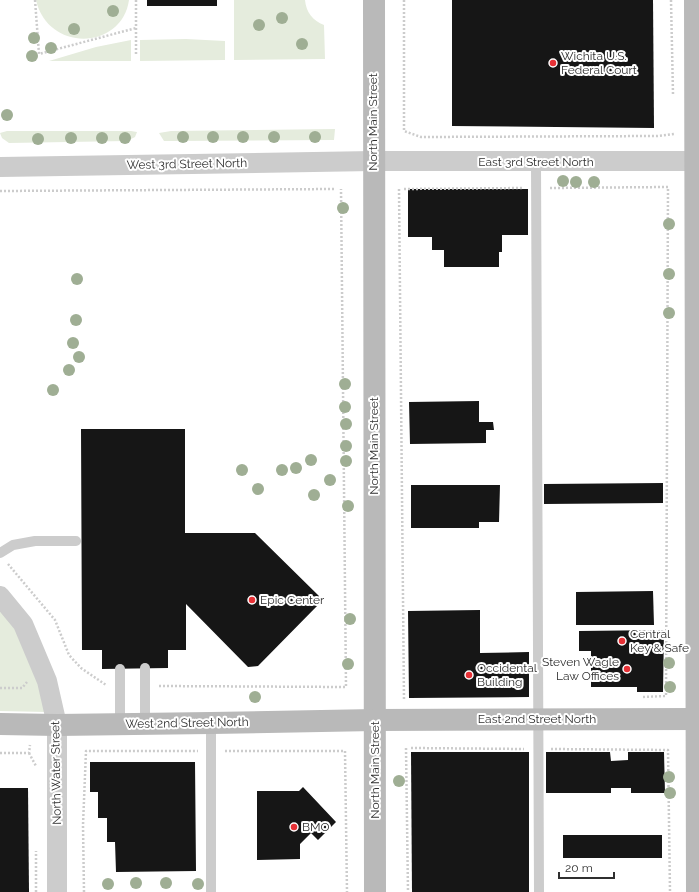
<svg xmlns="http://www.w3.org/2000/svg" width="699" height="892" font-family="Raleway,sans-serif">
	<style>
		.green { fill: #e5ecdd }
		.building { fill: #161616 }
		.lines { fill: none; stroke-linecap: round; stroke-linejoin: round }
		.path { stroke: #ccc; stroke-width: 2.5; stroke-dasharray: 2 2; stroke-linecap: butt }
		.lane { stroke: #ccc; stroke-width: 10 }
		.street { stroke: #ccc; stroke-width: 20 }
		.secondary { stroke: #b9b9b9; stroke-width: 22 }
		.tree { fill: #9fae94 }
		.poi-dot { fill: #e73136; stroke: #fff; stroke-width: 1.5 }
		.labels { text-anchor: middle; stroke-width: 4; stroke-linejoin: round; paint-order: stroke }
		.poi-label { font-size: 12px; fill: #2f2f2f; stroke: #fff; text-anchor: start }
		.street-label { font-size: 12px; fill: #2f2f2f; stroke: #fff }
	</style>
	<rect width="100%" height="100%" fill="#fff"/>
	<!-- green -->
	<g class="green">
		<path d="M36,0H129C122,50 48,53 36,0Z"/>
		<path d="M234,0H305C306,12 313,21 324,25L325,59L234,60Z"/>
		<polygon points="186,39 225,41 225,60 140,61 140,40"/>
		<polygon points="131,40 131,61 49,61 96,47"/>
		<polygon points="335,129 334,140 169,141 164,141 159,133 171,131"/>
		<polygon points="7,131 131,131 137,132 135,137 127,141 9,143 2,138 0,133"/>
		<polygon points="0,610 18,631 37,674 46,712 0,711"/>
	</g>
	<!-- building -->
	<g class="building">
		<rect x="147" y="0" width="70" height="6"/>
		<polygon points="452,0 653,0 654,128 452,126"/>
		<polygon points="408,189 528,189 528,235 502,235 502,252 499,252 499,267 444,267 444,250 432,250 432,237 408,237"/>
		<polygon points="479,401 479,422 493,422 494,430 486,430 486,443 410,444 409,402"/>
		<polygon points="81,429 185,429 185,533 255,533 319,596 318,605 258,666 248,667 186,604 186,650 168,650 168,668 102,669 102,650 82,650"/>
		<polygon points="663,483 663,503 544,504 544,484"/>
		<polygon points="411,485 500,485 499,522 479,522 479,528 411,528"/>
		<polygon points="653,591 654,625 576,625 576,592"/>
		<polygon points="480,610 480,653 529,652 529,697 409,698 408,611"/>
		<polygon points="664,630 663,692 637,692 637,687 591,687 591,651 579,651 579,631"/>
		<polygon points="411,752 529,752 529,892 412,892"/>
		<polygon points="546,752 610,752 611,761 628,760 628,752 664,752 665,793 631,793 631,788 611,788 611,793 546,793"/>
		<polygon points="90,762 195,762 196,871 116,872 115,842 107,842 107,818 98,818 98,792 90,792"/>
		<polygon points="303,787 336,822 318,840 311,833 300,844 300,859 257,860 257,791 299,791"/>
		<polygon points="0,788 28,788 29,892 0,892"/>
		<rect x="563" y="835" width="99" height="23"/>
	</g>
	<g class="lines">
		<!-- path -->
		<g class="path">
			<polyline points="35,0 39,54 136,28"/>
			<polyline points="136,0 136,56"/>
			<polyline points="404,0 404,131 421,137 657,136 674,134 674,133"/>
			<polyline points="671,0 673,94"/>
			<polyline points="550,188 668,187 666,696 642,697"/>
			<polyline points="399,189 404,700 405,700"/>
			<polyline points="404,189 523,188"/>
			<polyline points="0,191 336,189"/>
			<polyline points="8,564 55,620 69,655 81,668 106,685"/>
			<polyline points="159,686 346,687 341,189"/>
			<polyline points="0,688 22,688 27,682"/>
			<polyline points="406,748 408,892"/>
			<polyline points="411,748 524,749"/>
			<polyline points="551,749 668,750 670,892"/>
			<polyline points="225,751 345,751 347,892"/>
			<polyline points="0,753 29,753 30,745"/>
			<polyline points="29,753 36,766"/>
			<polyline points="36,892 36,851"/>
			<polyline points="84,892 83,825 86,751 198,751"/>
		</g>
		<!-- lane -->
		<g class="lane">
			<polyline points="536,162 539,892"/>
			<polyline points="0,553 13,545 35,541 76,541"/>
			<polyline points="145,668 145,724"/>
			<polyline points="120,669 120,724"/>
			<polyline points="211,723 211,892"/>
		</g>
		<!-- street -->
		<g class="street">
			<polyline points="0,167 373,161 699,161"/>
			<polyline points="0,596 23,624 47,681 57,725 57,892"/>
		</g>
		<!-- secondary -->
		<g class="secondary">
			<polyline points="374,0 375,892"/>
			<polyline points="695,0 697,892"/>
			<polyline points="0,724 57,725 211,723 375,720 699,719"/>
		</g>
	</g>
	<!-- trees -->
	<g class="tree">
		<circle cx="113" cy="11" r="6"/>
		<circle cx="282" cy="18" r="6"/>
		<circle cx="259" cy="25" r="6"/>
		<circle cx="74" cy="29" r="6"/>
		<circle cx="34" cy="38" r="6"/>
		<circle cx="302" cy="44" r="6"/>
		<circle cx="51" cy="48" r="6"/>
		<circle cx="32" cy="56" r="6"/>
		<circle cx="7" cy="115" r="6"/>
		<circle cx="183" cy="137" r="6"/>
		<circle cx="213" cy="137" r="6"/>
		<circle cx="243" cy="137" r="6"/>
		<circle cx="274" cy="137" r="6"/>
		<circle cx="315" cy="137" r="6"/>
		<circle cx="71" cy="138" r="6"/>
		<circle cx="102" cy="138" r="6"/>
		<circle cx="125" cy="138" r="6"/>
		<circle cx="38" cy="139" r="6"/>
		<circle cx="563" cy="181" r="6"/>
		<circle cx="576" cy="182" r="6"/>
		<circle cx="594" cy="182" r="6"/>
		<circle cx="343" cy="208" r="6"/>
		<circle cx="669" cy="224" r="6"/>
		<circle cx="669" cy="274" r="6"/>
		<circle cx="77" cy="279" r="6"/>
		<circle cx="669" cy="313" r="6"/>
		<circle cx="76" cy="320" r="6"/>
		<circle cx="73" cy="343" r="6"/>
		<circle cx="79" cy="357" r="6"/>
		<circle cx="69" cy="370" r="6"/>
		<circle cx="345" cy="384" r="6"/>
		<circle cx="53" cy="390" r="6"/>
		<circle cx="345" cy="407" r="6"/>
		<circle cx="346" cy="424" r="6"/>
		<circle cx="346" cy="446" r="6"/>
		<circle cx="311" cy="460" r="6"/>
		<circle cx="346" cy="461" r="6"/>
		<circle cx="296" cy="468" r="6"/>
		<circle cx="242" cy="470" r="6"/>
		<circle cx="282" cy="470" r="6"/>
		<circle cx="330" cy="480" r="6"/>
		<circle cx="258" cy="489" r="6"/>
		<circle cx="314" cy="495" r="6"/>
		<circle cx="348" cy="506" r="6"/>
		<circle cx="350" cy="619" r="6"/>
		<circle cx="669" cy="663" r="6"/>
		<circle cx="348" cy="664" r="6"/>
		<circle cx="670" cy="687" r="6"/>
		<circle cx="255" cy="697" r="6"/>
		<circle cx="669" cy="777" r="6"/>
		<circle cx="399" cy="781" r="6"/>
		<circle cx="670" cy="793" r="6"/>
		<circle cx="136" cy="883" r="6"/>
		<circle cx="166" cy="883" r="6"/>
		<circle cx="108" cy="884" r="6"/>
		<circle cx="198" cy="884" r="6"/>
	</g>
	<!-- markers -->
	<g class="poi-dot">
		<circle cx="553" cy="63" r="4"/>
		<circle cx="252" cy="600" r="4"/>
		<circle cx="622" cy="641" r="4"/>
		<circle cx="627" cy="669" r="4"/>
		<circle cx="469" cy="675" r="4"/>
		<circle cx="294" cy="827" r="4"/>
	</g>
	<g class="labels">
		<!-- poi labels -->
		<g class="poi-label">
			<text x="561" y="60">Wichita U.S.<tspan x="561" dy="14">Federal Court</tspan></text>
			<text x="260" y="604">Epic Center</text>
			<text x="630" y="638">Central<tspan x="630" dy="14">Key &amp; Safe</tspan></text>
			<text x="619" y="666" text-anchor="end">Steven Wagle<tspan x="619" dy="14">Law Offices</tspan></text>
			<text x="477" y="672">Occidental<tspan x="477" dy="14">Building</tspan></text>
			<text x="302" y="831">BMO</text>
		</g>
		<!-- street labels -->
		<g class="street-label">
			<text transform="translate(373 122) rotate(-90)" y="4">North Main Street</text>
			<text x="536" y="166">East 3rd Street North</text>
			<text transform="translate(187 164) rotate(-1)" y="4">West 3rd Street North</text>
			<text transform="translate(374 446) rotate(-90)" y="4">North Main Street</text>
			<text x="537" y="723">East 2nd Street North</text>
			<text transform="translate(187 723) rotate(-1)" y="4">West 2nd Street North</text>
			<text transform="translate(375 770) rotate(-90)" y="4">North Main Street</text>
			<text transform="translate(56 773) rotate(-91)" y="4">North Water Street</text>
		</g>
	</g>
	<!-- scale -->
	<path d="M559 872v6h55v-6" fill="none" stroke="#2f2f2f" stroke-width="2"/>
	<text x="565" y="872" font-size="12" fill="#2f2f2f" stroke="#ffffff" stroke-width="3" paint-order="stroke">20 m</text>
</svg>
